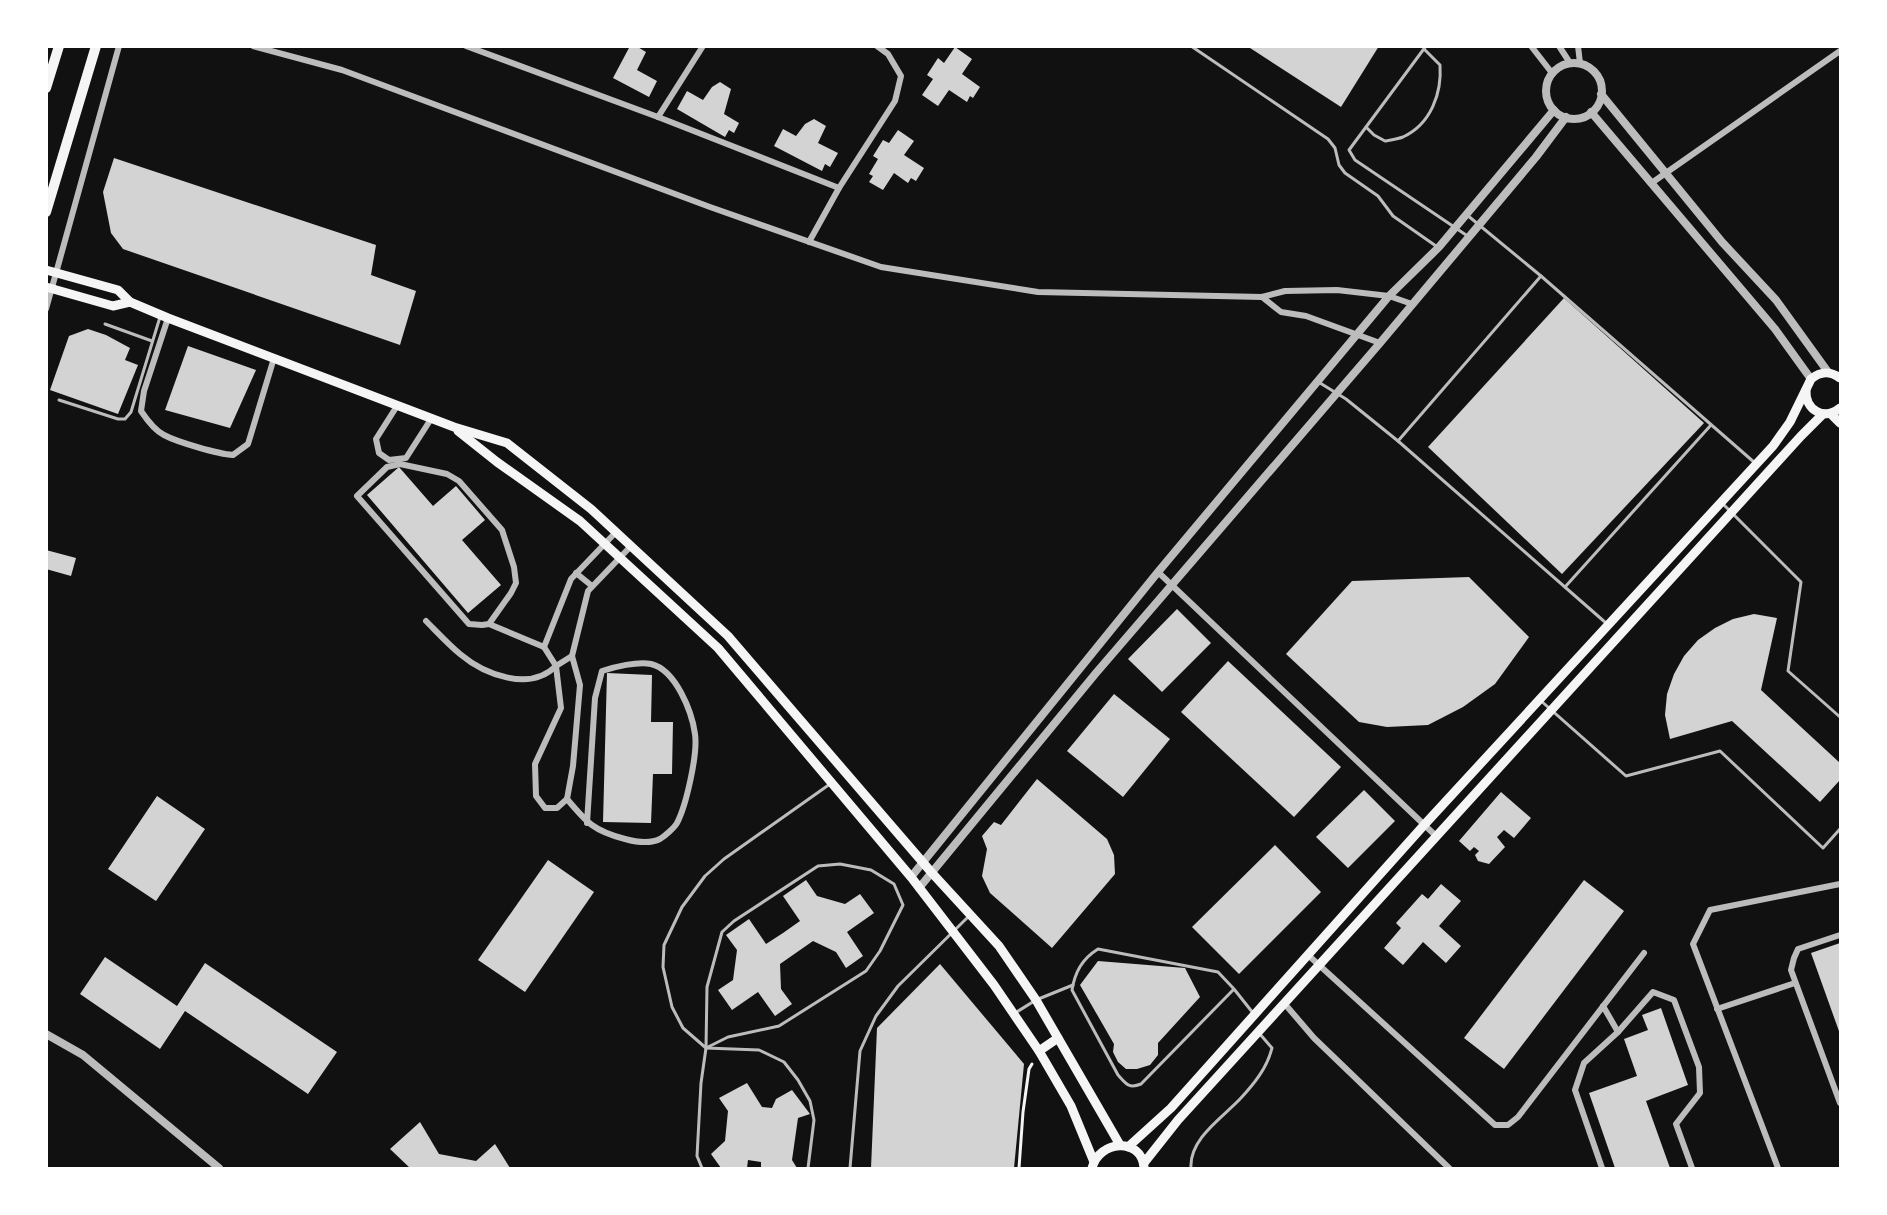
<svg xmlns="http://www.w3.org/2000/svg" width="1887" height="1215" font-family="'Titillium Web',sans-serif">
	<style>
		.building { fill: #d3d3d3 }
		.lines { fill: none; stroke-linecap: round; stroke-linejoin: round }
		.path { stroke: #f5f5f5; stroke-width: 3 }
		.service { stroke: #bcbcbc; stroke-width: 3 }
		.minor { stroke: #bcbcbc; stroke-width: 6 }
		.tertiary { stroke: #bcbcbc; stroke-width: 8 }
		.secondary { stroke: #f5f5f5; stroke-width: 9 }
		.primary { stroke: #f5f5f5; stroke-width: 10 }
	</style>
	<rect width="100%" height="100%" fill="#111"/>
	<!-- building -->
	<g class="building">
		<polygon points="630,46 636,46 646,52 637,70 657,81 649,97 613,78"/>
		<polygon points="1247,46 1379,46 1341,107"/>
		<polygon points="955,47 972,59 962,74 980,87 973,98 970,96 967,102 949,90 938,106 922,95 933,79 927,75 938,58 944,63"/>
		<polygon points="720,82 731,89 724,114 739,123 734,133 729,130 725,137 677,109 687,91 703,100 712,87"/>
		<polygon points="814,119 826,126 818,143 838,153 830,167 825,164 822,171 774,146 783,129 796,136 805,124"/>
		<polygon points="898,130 914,141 904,155 924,168 916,181 911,178 908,183 894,173 883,190 869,182 873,176 869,174 878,159 873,156 883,140 889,143"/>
		<polygon points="114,158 376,245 371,275 416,291 400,345 123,249 111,233 103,192"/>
		<polygon points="1564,298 1704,423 1562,574 1428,447"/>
		<polygon points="88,329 106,335 130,348 125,360 138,365 118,414 50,390 69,336"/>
		<polygon points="188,346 256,370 230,428 165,410"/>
		<polygon points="399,467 433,506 456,486 485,520 462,540 501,585 468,613 367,495"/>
		<polygon points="46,550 76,558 71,576 46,569"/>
		<polygon points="1469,577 1529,637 1495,684 1463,707 1428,725 1387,727 1359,722 1286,654 1352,581"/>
		<polygon points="1177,609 1211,643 1162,692 1128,659"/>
		<polygon points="1754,614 1777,618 1761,690 1840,763 1840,780 1820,802 1732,721 1670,739 1665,715 1667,694 1674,674 1684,656 1698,640 1715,628 1733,619"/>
		<polygon points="1228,661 1341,767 1294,817 1181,712"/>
		<polygon points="607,673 652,675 651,722 673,722 672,774 653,774 651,823 603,822"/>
		<polygon points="1114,694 1170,739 1123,797 1067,751"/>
		<polygon points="1037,779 1107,839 1114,855 1115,874 1052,948 990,893 982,876 987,849 982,836 994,822 1001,825"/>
		<polygon points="1364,790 1395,821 1348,868 1316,837"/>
		<polygon points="1501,792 1531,818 1514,838 1504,830 1497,837 1505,847 1489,864 1478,861 1475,855 1479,851 1474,847 1470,851 1459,841"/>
		<polygon points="157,796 205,829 156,901 108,869"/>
		<polygon points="1275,845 1321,892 1239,974 1192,927"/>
		<polygon points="548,860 594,892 525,992 478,960"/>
		<polygon points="806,880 817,896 845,904 860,894 874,913 847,932 863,956 846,968 836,952 813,941 780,964 781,989 792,1004 775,1016 758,992 732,1010 718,990 733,980 737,950 726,935 749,919 766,944 783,933 800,921 783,896"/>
		<polygon points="1584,880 1624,911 1504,1069 1464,1038"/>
		<polygon points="1441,884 1461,901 1439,926 1461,946 1446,963 1423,942 1403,965 1384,948 1401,928 1396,923 1422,894 1428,899"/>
		<polygon points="1840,943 1840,1034 1811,953"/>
		<polygon points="105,957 177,1006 205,963 337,1052 308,1094 185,1011 160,1049 80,994"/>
		<polygon points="1098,961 1185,968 1200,997 1158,1043 1158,1055 1150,1065 1137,1069 1126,1069 1118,1062 1113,1052 1114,1044 1080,985"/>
		<polygon points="940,964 1024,1064 1014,1168 871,1168 877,1028"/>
		<polygon points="1661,1008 1688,1085 1646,1101 1670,1168 1615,1168 1589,1093 1637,1076 1624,1039 1648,1030 1642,1015"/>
		<polygon points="747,1083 762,1107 772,1108 776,1099 792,1090 810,1114 798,1118 792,1160 797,1168 761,1168 761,1162 748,1160 747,1168 721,1168 711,1154 725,1141 728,1111 719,1098"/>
		<polygon points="420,1122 439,1154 476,1161 495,1144 510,1168 410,1168 390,1149"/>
	</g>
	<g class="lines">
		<!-- path -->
		<polyline class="path" points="1019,1168 1023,1112 1029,1069 1032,1064"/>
		<!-- service -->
		<g class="service">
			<polyline points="1191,46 1328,139 1335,148 1339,165 1345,173 1378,196 1393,216 1436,246"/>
			<polyline points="1426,46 1349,150 1355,160 1469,237"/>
			<path d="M1366,127L1374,135L1385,141C1391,140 1398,139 1403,137C1431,124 1442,93 1440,65L1424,49"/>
			<polyline points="1467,215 1541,276 1755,463"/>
			<polyline points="105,324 152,341"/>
			<polyline points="1320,383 1346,399 1398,441 1606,623"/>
			<polyline points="59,400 118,419 125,419 131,412 160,317"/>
			<polyline points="1398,441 1541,276"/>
			<polyline points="1722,503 1801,582 1788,671 1840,717"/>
			<polyline points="1565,587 1711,425"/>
			<polyline points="1540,700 1626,776 1720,751 1823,848 1840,829"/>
			<path d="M1234,989L1141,1084C1129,1089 1126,1084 1118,1075L1072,990C1075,972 1082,959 1098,949L1218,972L1234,989L1253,1013"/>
			<polyline points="1015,1013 1036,1000 1073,985"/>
			<polyline points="702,1168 697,1156 701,1083 706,1048 707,987 722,932 734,921 818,866 840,864 871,870 894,884 903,905 880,951 866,971 779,1026 728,1037 706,1048"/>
			<polyline points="808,1168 814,1120 810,1101 798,1080 784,1062 759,1050 706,1048 683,1028 672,1007 663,967 664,945 682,907 705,876 724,859 830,784"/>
			<polyline points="850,1168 860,1051 876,1016 898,986 968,917"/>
			<path d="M1191,1168C1189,1139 1222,1118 1240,1099C1254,1084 1267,1068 1272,1048L1259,1033"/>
		</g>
		<!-- minor -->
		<g class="minor">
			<polyline points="253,46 342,70 710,207 881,267 1038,292 1262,297 1285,291 1337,290 1389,296 1412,304"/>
			<polyline points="466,46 658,117 839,188"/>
			<polyline points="1531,46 1552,73"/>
			<polyline points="1559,46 1570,63"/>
			<polyline points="1578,46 1580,63"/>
			<polyline points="658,117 703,46"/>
			<polyline points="1653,182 1840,51"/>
			<polyline points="809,242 839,188 895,101 901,76 888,54 877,46"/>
			<polyline points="1262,297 1281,312 1306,316 1380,343"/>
			<polyline points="46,309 119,46"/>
			<path d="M168,318L144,391L141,411C147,420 154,430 164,435C177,442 218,454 233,455L248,444L274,358"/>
			<polyline points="397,406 376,439 379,453 389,460 406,458 431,419"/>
			<polygon points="400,464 447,474 459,481 502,530 514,567 516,583 511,593 489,624 482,625 469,624 357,496 387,467"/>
			<polyline points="1158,572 1435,835"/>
			<polyline points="576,573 592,586"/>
			<path d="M426,621C437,632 448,644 460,654C485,675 530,692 556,666"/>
			<polyline points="489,624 544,647 556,666 572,656"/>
			<polyline points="544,647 571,579 616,532"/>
			<polyline points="556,666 561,708 535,764 536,796 545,808 557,808 567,799 573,766 580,685 572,656 588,591 631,546"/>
			<path d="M567,799C587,823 594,831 625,839C636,842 650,844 660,839C665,836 674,828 677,823C686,806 698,754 695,734C692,712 676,670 651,664C638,661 614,667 602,671L595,698L587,823"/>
			<polyline points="1840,935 1798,949 1794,958 1791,970 1840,1103"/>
			<polyline points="1308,955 1495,1125 1508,1125 1518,1117 1644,953"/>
			<polyline points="1284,1003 1314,1038 1449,1168"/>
			<polyline points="1603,1006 1618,1032"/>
			<polyline points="1717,1009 1795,983"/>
			<polyline points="1602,1168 1575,1090 1584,1063 1618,1032 1653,992 1674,1000 1699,1067 1700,1093 1676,1124 1692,1168"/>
			<polyline points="1778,1168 1693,944 1710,910 1840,884"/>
		</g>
		<!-- tertiary -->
		<g class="tertiary">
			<circle cx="1574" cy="91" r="28"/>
			<polyline points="1601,94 1722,242 1776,300 1828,372"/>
			<polyline points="1591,112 1775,329 1811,379"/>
			<polyline points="911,877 1158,572 1389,296 1439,247 1554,110"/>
			<polyline points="919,888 1096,673 1380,343 1536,157 1566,117"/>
			<polyline points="46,1034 83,1055 219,1168"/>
		</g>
		<!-- secondary -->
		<g class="secondary">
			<polyline points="46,270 118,290 130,302 168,318 454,427 507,443 591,509 728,636 932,873 999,946 1036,1000 1120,1145"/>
			<polyline points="46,287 113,306 130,302"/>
			<path d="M1806,390C1805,410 1824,421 1840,408"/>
			<polyline points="1831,414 1840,423"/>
			<polyline points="458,431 497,462 580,521 718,648 911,877 994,985 1039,1051 1071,1106 1094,1162"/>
			<polyline points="1039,1051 1058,1038"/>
			<path d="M1128,1147L1171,1108L1425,824L1773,446L1790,422L1811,379C1821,371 1830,371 1840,378"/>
			<polyline points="1144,1163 1178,1120 1801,436 1823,414"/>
			<path d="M1092,1168C1099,1140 1141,1137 1144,1167"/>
		</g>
		<!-- primary -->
		<g class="primary">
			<polyline points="46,88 59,46"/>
			<polyline points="46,212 96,46"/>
		</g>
	</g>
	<!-- border -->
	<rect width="1887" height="1215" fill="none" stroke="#ffffff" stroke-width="96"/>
</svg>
